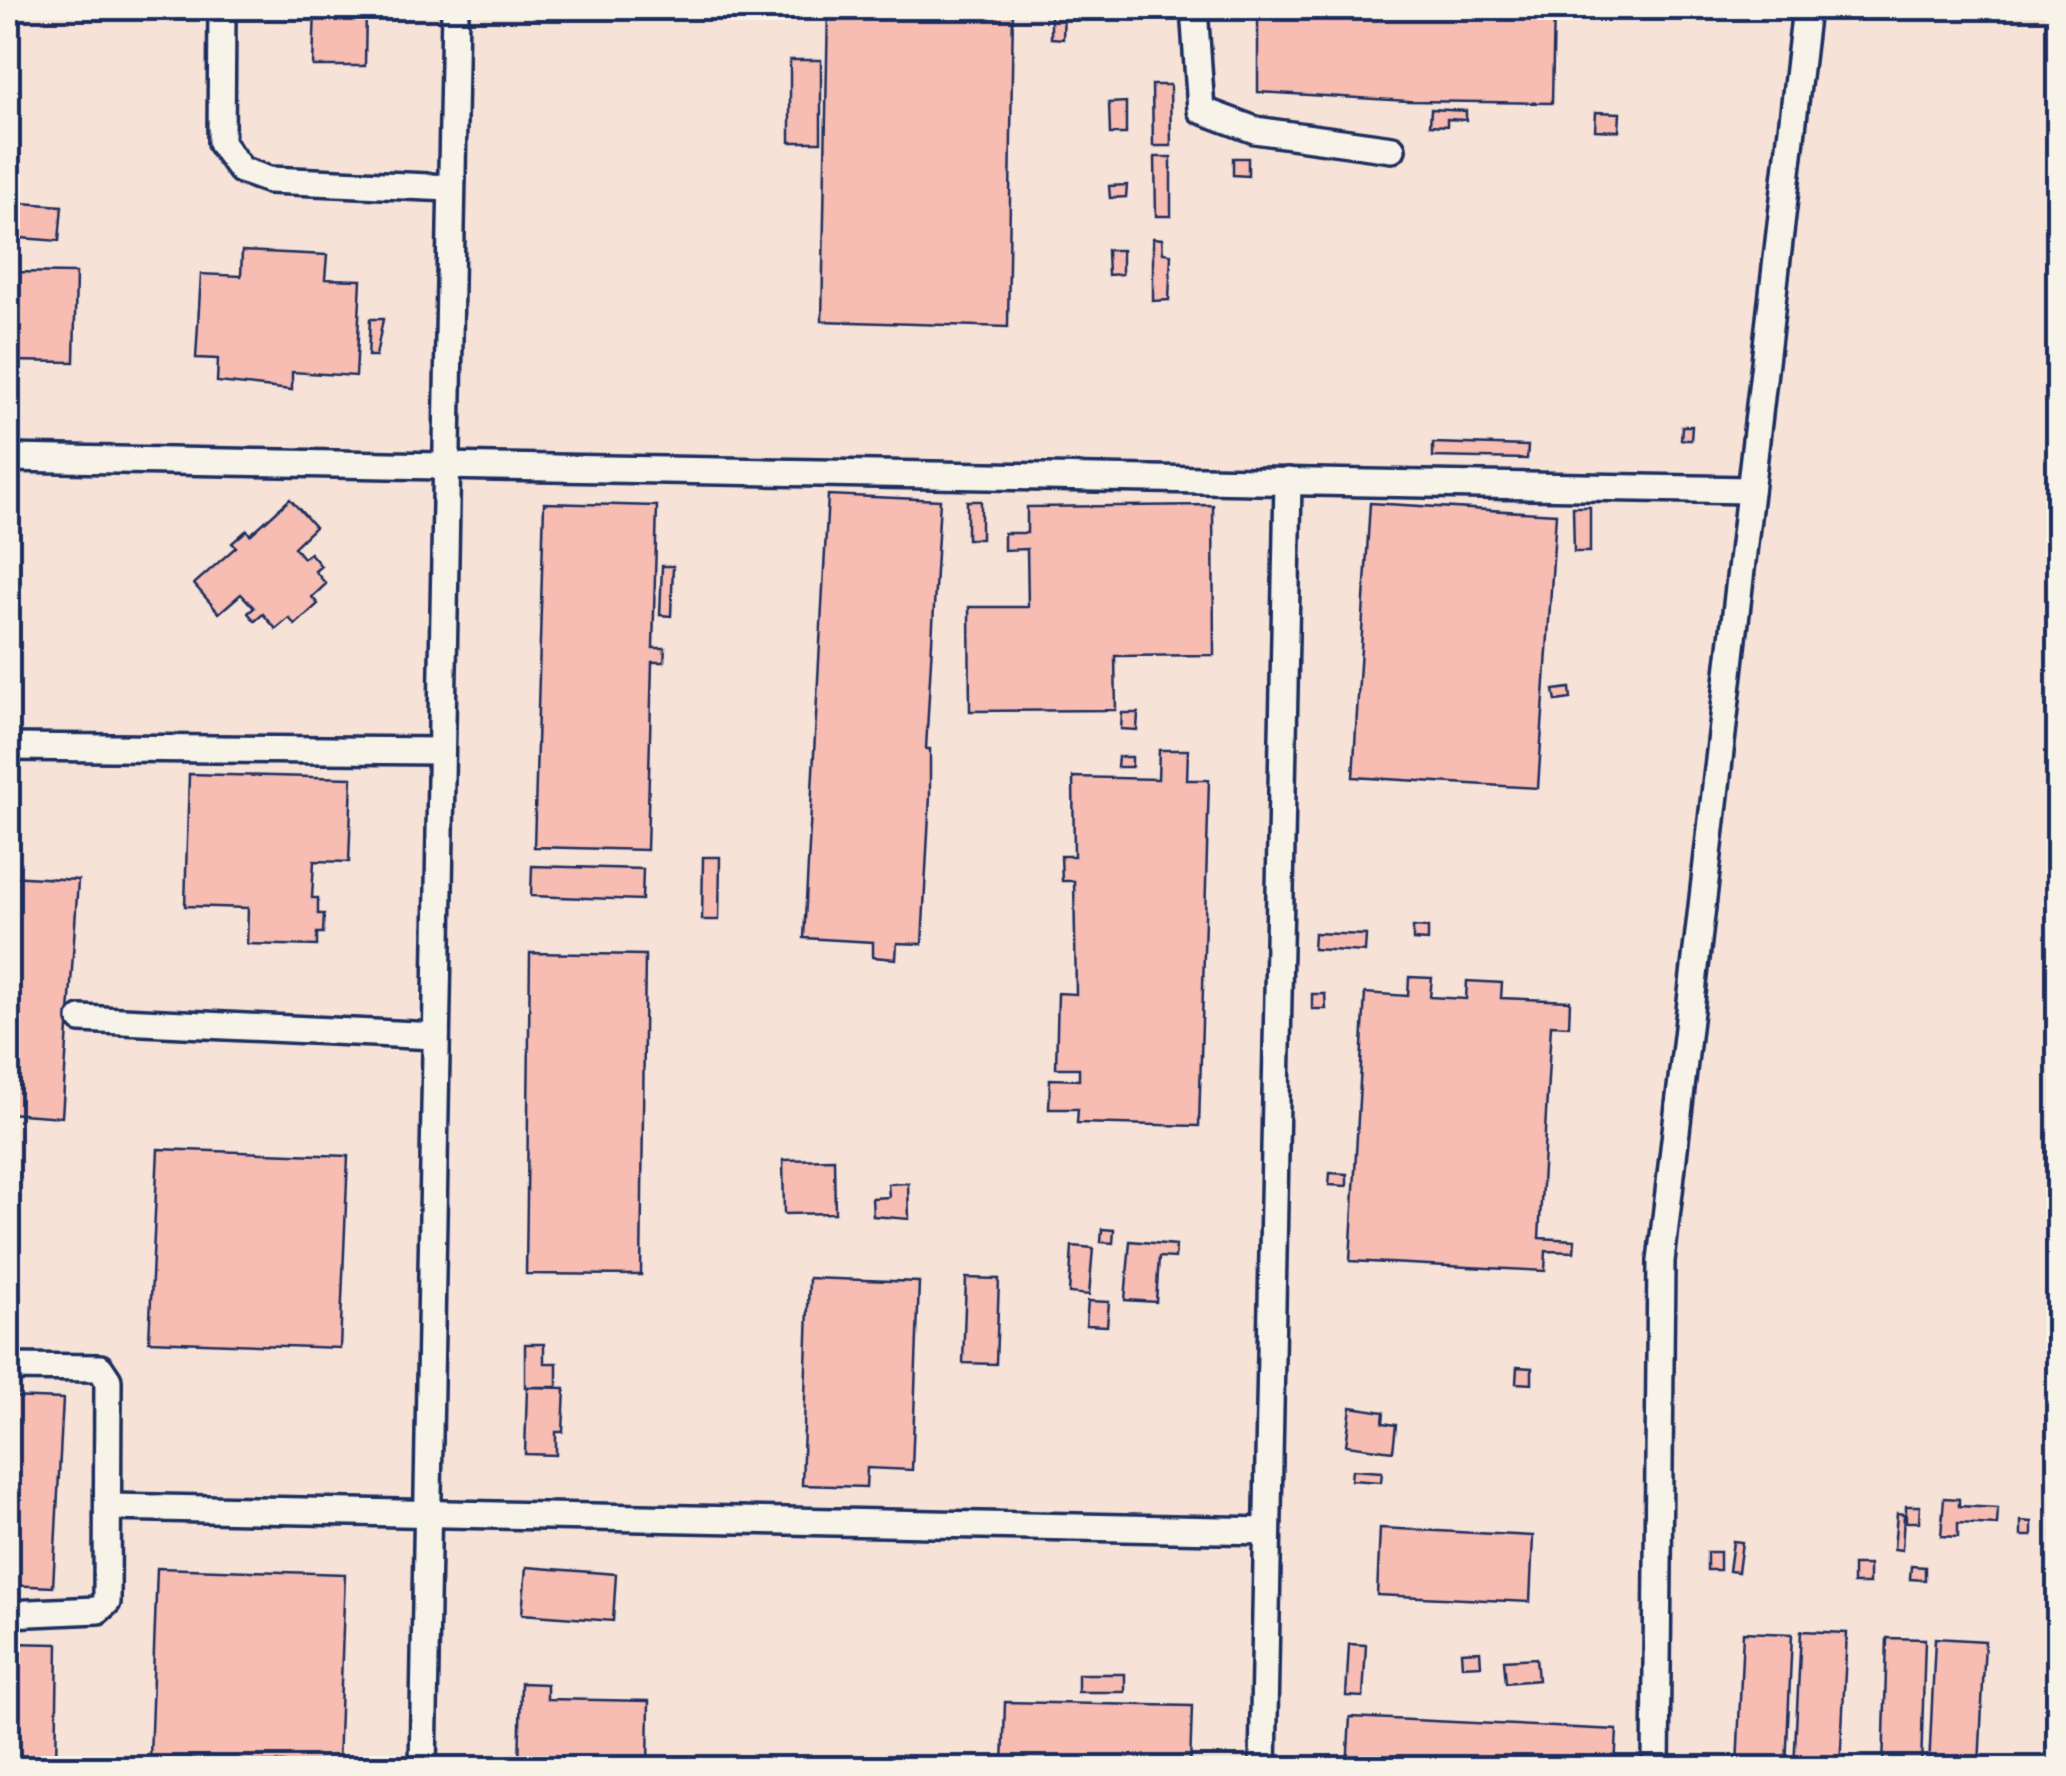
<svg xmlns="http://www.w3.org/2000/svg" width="2066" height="1776" font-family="'Gochi Hand',sans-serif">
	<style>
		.building { fill: #f7bcb2; stroke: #1b2f5e; stroke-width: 2.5 }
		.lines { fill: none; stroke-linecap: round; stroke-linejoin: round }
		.minor-casing { stroke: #1b2f5e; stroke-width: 32 }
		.minor { stroke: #f7f3e8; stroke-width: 25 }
	</style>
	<rect width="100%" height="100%" fill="#f7e2d8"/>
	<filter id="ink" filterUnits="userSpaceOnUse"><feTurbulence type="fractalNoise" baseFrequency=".01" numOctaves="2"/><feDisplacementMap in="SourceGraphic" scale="20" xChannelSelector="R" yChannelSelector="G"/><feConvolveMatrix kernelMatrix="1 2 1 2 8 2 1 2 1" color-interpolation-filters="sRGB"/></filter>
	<g filter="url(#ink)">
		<!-- building -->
		<g class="building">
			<polygon points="315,8 366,8 365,66 313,66"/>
			<polygon points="828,8 1013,8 1008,327 822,321"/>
			<polygon points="1051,8 1064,8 1063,39 1051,38"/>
			<polygon points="1135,8 1176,8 1176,19 1134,18"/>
			<polygon points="1258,8 1554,8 1552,103 1408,101 1258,92"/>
			<rect x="790" y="60" width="31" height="82"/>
			<polygon points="1152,85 1170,85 1171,146 1153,146"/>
			<polygon points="1126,102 1126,134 1110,134 1109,103"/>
			<polygon points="1431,109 1466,111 1466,120 1447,119 1447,126 1430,125"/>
			<polygon points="1596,112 1620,113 1619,131 1595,130"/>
			<polygon points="1155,157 1171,157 1171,216 1156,216"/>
			<polygon points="1233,158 1248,158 1248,176 1233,175"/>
			<polygon points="1127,185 1126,197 1110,198 1109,186"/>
			<polygon points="8,202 62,206 59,241 8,237"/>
			<polygon points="1153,238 1162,239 1163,253 1171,254 1169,300 1153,301"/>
			<polygon points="1107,250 1122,250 1122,274 1108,275"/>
			<polygon points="242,251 327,255 325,279 361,280 356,376 292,372 292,390 217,382 218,359 196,358 201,274 241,276"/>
			<polygon points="8,272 76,273 74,362 8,361"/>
			<polygon points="370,319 383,319 376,356 368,356"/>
			<polygon points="1682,426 1692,426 1691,440 1681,440"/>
			<polygon points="1433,443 1528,446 1527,459 1433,457"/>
			<polygon points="828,495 940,500 926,749 930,749 930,796 922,944 897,943 896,959 873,957 873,942 804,938"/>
			<polygon points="290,499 315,527 294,547 303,558 310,553 321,566 315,571 326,584 312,597 318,604 295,625 289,618 276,629 263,614 255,621 248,613 254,608 241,594 219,613 194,584 236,547 232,543 247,530 250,535"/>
			<rect x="967" y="501" width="14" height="38"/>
			<polygon points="544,503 657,506 653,648 665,648 664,662 652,662 647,850 534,847"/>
			<polygon points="1370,503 1556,514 1538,788 1353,777"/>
			<polygon points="1213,505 1214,655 1115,656 1116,710 970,711 969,607 1028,607 1027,549 1004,550 1004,533 1027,533 1027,507"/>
			<polygon points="1573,507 1590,507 1590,552 1574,552"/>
			<polygon points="662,566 673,566 671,616 660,615"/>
			<polygon points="1570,688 1571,699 1556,701 1554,690"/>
			<polygon points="1122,713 1138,713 1137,730 1121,729"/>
			<polygon points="1159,750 1188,750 1187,780 1209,780 1199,1126 1077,1123 1078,1109 1049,1109 1050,1079 1079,1080 1079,1068 1056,1068 1058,993 1076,994 1074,881 1062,881 1061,856 1074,856 1073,777 1158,779"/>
			<polygon points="1118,757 1132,757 1132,767 1117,767"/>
			<polygon points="189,774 352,778 349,862 314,861 312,898 318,898 318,914 324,914 323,933 317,933 317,946 247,944 248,908 185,906"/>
			<polygon points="2058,829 2058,901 2050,900"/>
			<polygon points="703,857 720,857 719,920 702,920"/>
			<polygon points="532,866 643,869 642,900 531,896"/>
			<polygon points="8,876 78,880 62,1117 8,1113"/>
			<polygon points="1413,927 1428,928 1428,941 1413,940"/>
			<polygon points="1314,933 1366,935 1365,952 1313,949"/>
			<polygon points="530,953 645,955 641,1275 526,1274"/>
			<polygon points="1409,977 1432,978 1430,997 1466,999 1467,981 1502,983 1501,998 1570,1001 1569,1026 1551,1025 1539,1238 1575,1240 1574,1252 1546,1251 1545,1271 1350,1261 1365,993 1408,996"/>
			<polygon points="1312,994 1325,994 1326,1009 1312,1009"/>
			<polygon points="158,1149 348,1156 340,1348 149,1341"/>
			<polygon points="834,1159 835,1213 784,1214 783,1160"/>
			<polygon points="1330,1173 1347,1174 1347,1186 1329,1185"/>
			<polygon points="908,1183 909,1219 873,1216 872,1198 889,1197 888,1184"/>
			<polygon points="1102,1229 1114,1230 1113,1243 1101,1242"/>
			<polygon points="1130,1241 1176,1245 1175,1258 1159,1257 1156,1302 1125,1300"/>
			<polygon points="1072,1246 1093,1248 1089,1295 1069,1293"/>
			<polygon points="809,1278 919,1282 912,1470 867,1468 866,1487 802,1485"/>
			<polygon points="966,1278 999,1279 996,1364 963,1363"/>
			<polygon points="1088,1301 1109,1302 1107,1326 1086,1325"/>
			<polygon points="2053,1343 2058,1344 2058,1360 2049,1357"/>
			<polygon points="525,1344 544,1344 544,1363 557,1363 557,1387 525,1387"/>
			<polygon points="1517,1367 1532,1368 1532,1384 1516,1383"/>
			<polygon points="527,1387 565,1388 563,1432 556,1432 556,1455 525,1454"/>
			<polygon points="8,1397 63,1399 53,1587 8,1585"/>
			<polygon points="1351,1407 1384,1412 1383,1423 1396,1425 1393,1451 1346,1445"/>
			<polygon points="1352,1470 1382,1472 1381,1482 1351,1480"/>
			<polygon points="1944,1498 1959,1499 1959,1506 1998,1508 1997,1525 1958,1523 1958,1537 1941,1536"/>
			<polygon points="1906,1506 1920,1506 1919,1522 1906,1522"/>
			<polygon points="1897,1513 1904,1514 1902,1550 1894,1549"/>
			<polygon points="2021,1521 2032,1522 2032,1536 2021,1536"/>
			<polygon points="1380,1528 1533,1536 1530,1602 1377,1595"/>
			<polygon points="1733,1541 1742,1542 1738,1572 1729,1571"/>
			<rect x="1707" y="1552" width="13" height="18"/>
			<rect x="1853" y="1565" width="16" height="19"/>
			<polygon points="1911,1566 1925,1567 1925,1580 1910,1579"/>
			<polygon points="526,1567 616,1574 613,1621 522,1614"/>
			<polygon points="157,1568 345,1574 338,1765 150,1758"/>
			<polygon points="1801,1631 1847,1633 1840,1768 1794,1768"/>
			<polygon points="1743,1632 1792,1634 1786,1768 1737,1768"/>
			<polygon points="1887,1638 1925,1639 1921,1768 1883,1768"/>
			<polygon points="1935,1638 1985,1641 1979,1768 1929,1768"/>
			<polygon points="8,1643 58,1644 56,1768 8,1768"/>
			<polygon points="1349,1644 1366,1645 1363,1697 1346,1696"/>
			<polygon points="1480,1651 1481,1665 1462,1666 1461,1652"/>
			<polygon points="1536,1658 1538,1680 1506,1683 1504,1660"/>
			<rect x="1078" y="1674" width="47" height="18"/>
			<polygon points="521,1683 547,1684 547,1699 649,1701 648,1768 519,1768"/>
			<polygon points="1005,1702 1192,1706 1190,1768 1003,1768"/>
			<polygon points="1350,1717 1617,1730 1615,1768 1347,1768"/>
		</g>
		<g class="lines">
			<!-- minor casing -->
			<g class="minor-casing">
				<g id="minor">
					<polyline points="222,8 221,143 241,170 269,180 451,188"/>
					<polyline points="1194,8 1201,110 1255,130 1392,149"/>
					<polyline points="8,458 1750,490"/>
					<polyline points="8,747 441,751"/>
					<polyline points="81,1019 436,1036"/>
					<polyline points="8,1367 100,1368 108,1380 107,1602 98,1610 8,1614"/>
					<polyline points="109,1507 1267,1531"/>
					<polyline points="423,1768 455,8"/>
					<polyline points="1263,1768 1288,481"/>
					<polyline points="1656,1768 1661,1261 1806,8"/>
				</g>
			</g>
			<!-- minor -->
			<use href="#minor" class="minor"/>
		</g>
	</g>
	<!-- margin -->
	<rect width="2066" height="1776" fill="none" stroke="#f7f3e8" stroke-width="40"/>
	<rect x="20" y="20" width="2026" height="1736" fill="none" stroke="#1b2f5e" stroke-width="4" filter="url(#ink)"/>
</svg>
